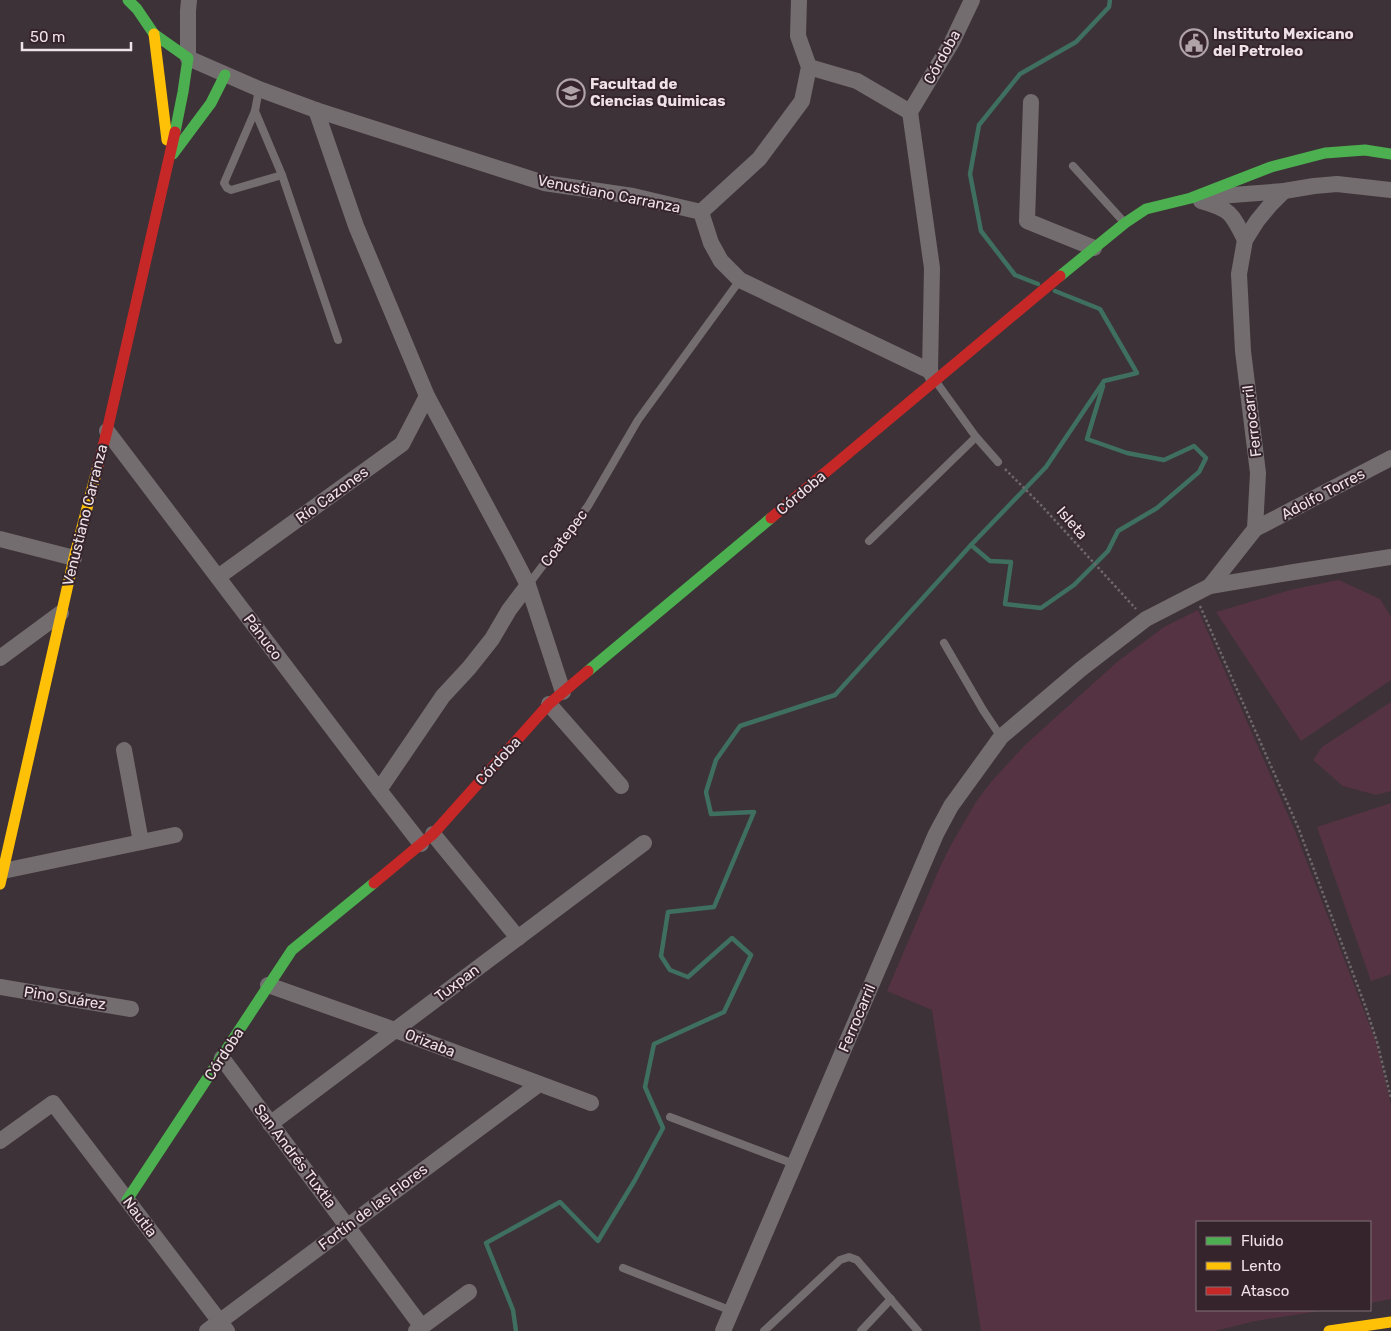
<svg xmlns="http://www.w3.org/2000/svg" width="1391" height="1331" font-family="Rubik,sans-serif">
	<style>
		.green { fill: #563343 }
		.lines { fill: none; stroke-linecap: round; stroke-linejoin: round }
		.stream { stroke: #3e6f5f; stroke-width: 4.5 }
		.path { stroke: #6f686b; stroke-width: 2.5; stroke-dasharray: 2.5 2.5; stroke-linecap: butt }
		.lane { stroke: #736d6f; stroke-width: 8 }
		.street { stroke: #736d6f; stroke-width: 16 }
		.fast { stroke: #4caf50; stroke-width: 11 }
		.slow { stroke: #ffc107; stroke-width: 11 }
		.jam { stroke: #c62828; stroke-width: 11 }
		.labels { text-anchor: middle; stroke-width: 4; stroke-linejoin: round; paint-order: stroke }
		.poi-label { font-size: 15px; font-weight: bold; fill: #efe2e7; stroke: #36242c; text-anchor: start }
		.street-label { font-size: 15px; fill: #efe2e7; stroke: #36242c }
	</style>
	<rect width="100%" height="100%" fill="#3d3237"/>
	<!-- green -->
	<g class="green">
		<polygon points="1339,580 1380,599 1391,617 1391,680 1301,741 1216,612 1294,589"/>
		<polygon points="1198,610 1295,831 1376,1042 1391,1105 1391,1299 1370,1303 1370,1222 1197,1222 1197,1310 1326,1310 1255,1321 1215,1331 981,1331 932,1010 887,991 940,867 951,845 976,802 991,782 1025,745 1117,662 1164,627"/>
		<polygon points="1391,702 1391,791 1376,795 1343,786 1313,760 1322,747"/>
		<polygon points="1391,803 1391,974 1371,981 1317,827"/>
	</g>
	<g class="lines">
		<!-- stream -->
		<g class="stream">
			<polyline points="1038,284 1015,275 981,231 970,174 979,125 1020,74 1076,42 1109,7 1110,0"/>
			<polyline points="971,545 990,561 1011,562 1005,604 1041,608 1074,585 1108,551 1118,531 1157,508 1199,472 1206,458 1194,446 1164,460 1127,453 1087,439 1103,386"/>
			<polyline points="516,1331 513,1310 486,1243 560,1202 598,1241 635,1180 663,1128 645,1087 654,1044 724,1012 751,955 732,938 688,977 670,970 661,956 668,912 714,907 754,812 711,814 706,792 716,760 740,726 835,695 971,545 1046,467 1104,381 1137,373 1100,309 1055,291"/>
		</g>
		<!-- path -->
		<g class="path">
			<polyline points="1005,469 1040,504 1136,609"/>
			<polyline points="1200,606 1298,827 1366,1008 1377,1042 1391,1098"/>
		</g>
		<!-- lane -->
		<g class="lane">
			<polyline points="259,89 255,111 224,183 227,188 231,190 282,175"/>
			<polyline points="255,111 282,175 338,340"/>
			<polyline points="1073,166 1123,221"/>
			<polyline points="937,383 976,437 998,462"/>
			<polyline points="869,541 976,437"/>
			<polyline points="528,585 588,506 638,420 740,280"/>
			<polyline points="944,643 983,710 1001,737"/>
			<polyline points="670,1117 794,1164"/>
			<polyline points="623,1268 732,1311"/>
			<polyline points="764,1331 840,1260 849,1257 857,1260 918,1331"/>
			<polyline points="861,1331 891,1299"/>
		</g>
		<!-- street -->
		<g class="street">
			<polyline points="189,0 188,11 188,58 259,89 316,110 544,183 633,196 701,212 711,243 721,261 740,280 930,371"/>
			<polyline points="809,67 857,81 910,112"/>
			<polyline points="1031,102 1027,221 1094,248"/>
			<polyline points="316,110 356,226 427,396 511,552 528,585 563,692"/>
			<polyline points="1206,197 1284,191 1314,186 1337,184 1391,190"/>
			<path d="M1201,201C1230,209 1232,213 1245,240"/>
			<polyline points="701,212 759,159 802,101 809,67 798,36 799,0"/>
			<polyline points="934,379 930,371 932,268 910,112 952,42 972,0"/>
			<polyline points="107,431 379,790 421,844"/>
			<polyline points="1255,529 1391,458"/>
			<polyline points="0,539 74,558"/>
			<polyline points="218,577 402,444 427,396"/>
			<polyline points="1210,586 1255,529 1258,473 1243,351 1239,274 1245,240 1257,221 1271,204 1284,191"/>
			<polyline points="0,658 61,613"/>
			<polyline points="549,704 621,786"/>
			<polyline points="124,750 141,842"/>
			<polyline points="379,790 443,696 469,668 492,639 509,610 528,585"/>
			<polyline points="433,834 518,938"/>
			<polyline points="0,870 3,871 175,835"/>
			<polyline points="268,985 395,1030 591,1103"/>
			<polyline points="0,987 131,1009"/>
			<polyline points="222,1058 422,1327"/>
			<polyline points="270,1124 644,843"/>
			<polyline points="0,1141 53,1103 227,1331"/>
			<polyline points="207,1331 539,1084"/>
			<polyline points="416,1331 469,1292"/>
			<polyline points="723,1331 936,834 951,806 1001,737 1081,669 1146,619 1210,586 1294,572 1391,557"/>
		</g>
		<!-- fast -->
		<g class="fast">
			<polyline points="128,0 137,9 154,34 188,58 183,92 175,132"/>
			<polyline points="173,154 211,103 225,75"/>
			<polyline points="1060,276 1125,223 1146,209 1191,198 1271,167 1325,153 1365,150 1391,154"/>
			<polyline points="588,671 771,518"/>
			<polyline points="127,1200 292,950 374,883"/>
		</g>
		<!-- slow -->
		<g class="slow">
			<polyline points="154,34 167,140"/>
			<polyline points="0,884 74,558 98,466"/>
			<polyline points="1329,1331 1391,1322"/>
		</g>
		<!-- jam -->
		<g class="jam">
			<polyline points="98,466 107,431 175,132"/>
			<polyline points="771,518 1060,276"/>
			<polyline points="374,883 433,834 549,704 588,671"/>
		</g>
	</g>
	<!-- icons -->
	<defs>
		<g id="civic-ring" transform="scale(1.4375)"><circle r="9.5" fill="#36242c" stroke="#b1a4a9" stroke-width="1.5"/><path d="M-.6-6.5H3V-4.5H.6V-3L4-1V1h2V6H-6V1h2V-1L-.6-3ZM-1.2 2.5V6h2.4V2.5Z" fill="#b1a4a9"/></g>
		<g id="university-ring" transform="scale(1.4375)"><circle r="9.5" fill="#36242c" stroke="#b1a4a9" stroke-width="1.5"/><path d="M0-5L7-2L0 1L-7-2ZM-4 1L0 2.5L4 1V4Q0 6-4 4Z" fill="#b1a4a9"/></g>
	</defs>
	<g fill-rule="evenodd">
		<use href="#civic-ring" x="1194" y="43"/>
		<use href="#university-ring" x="571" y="93"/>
	</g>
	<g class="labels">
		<!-- poi labels -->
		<g class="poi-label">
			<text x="1213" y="39">Instituto Mexicano<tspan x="1213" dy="17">del Petroleo</tspan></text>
			<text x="590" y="89">Facultad de<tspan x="590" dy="17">Ciencias Quimicas</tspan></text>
		</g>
		<!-- street labels -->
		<g class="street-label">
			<text transform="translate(942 57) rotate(-61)" y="5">Córdoba</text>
			<text transform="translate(609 194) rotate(11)" y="5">Venustiano Carranza</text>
			<text transform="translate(1252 421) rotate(-97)" y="5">Ferrocarril</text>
			<text transform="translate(801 493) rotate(-40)" y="5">Córdoba</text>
			<text transform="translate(1323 494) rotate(-28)" y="5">Adolfo Torres</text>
			<text transform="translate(332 495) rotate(-36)" y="5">Río Cazones</text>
			<text transform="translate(85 515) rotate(-76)" y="5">Venustiano Carranza</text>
			<text transform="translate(1072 523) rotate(49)" y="5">Isleta</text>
			<text transform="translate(564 538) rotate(-53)" y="5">Coatepec</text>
			<text transform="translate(263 637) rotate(53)" y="5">Pánuco</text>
			<text transform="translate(498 761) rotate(-48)" y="5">Córdoba</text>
			<text transform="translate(457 983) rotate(-37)" y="5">Tuxpan</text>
			<text transform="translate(65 998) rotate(9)" y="5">Pino Suárez</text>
			<text transform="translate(857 1018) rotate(-67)" y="5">Ferrocarril</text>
			<text transform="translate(430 1043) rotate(21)" y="5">Orizaba</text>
			<text transform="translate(224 1054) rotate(-57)" y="5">Córdoba</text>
			<text transform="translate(295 1156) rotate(53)" y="5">San Andrés Tuxtla</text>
			<text transform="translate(373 1207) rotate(-37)" y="5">Fortín de las Flores</text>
			<text transform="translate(140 1217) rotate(53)" y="5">Nautla</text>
		</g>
	</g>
	<!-- legend -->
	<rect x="1196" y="1221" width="175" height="90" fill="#36242c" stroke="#807077"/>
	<rect x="1206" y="1237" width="25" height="8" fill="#4caf50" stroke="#807077"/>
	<text x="1241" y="1246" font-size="15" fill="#efe2e7">Fluido</text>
	<rect x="1206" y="1262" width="25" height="8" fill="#ffc107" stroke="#807077"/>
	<text x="1241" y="1271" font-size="15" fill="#efe2e7">Lento</text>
	<rect x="1206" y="1287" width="25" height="8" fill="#c62828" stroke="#807077"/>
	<text x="1241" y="1296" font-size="15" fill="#efe2e7">Atasco</text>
	<!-- scale -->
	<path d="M22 42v8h109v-8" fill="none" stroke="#efe2e7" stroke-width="2.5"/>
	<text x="30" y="42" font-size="15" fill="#efe2e7" stroke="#36242c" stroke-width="4" paint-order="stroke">50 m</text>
</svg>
